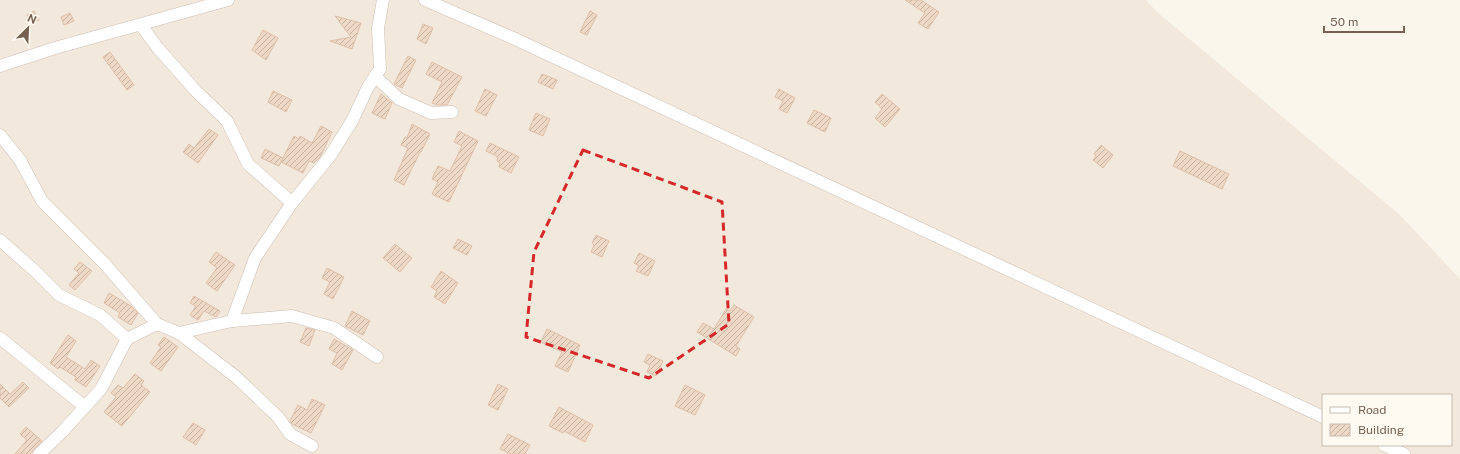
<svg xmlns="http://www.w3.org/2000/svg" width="1460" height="454" font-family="'Public Sans',sans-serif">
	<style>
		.residential { fill: #f2e8db; fill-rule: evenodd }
		.building { fill: url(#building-hatch); stroke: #dfbfa8 }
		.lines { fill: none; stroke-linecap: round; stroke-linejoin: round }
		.street-casing { stroke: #cdbfb2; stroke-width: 13 }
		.street { stroke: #fff; stroke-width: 12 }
		.marked { fill: none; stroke: #d62828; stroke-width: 3; stroke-dasharray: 8 5; stroke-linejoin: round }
	</style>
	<defs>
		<pattern id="building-hatch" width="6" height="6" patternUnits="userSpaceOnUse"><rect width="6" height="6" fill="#eed8c6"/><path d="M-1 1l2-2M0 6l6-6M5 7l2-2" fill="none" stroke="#c5b2a3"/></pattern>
	</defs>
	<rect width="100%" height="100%" fill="#fbf6ec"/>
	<!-- residential -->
	<path class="residential" d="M0,0H1146L1157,12L1400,215L1460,279V454H0ZM1323,395H1451V445H1323Z"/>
	<!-- building -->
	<g class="building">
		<polygon points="905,0 921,0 939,12 928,29 918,23 925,13"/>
		<polygon points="34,11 39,20 31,24 27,15"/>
		<polygon points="590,11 597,15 587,35 580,32"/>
		<polygon points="70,13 74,21 64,25 61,17"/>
		<polygon points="335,16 361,23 352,49 330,41 351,37"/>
		<polygon points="423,24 433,28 426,44 417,39"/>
		<polygon points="263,30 278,38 266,60 252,50"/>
		<polygon points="110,52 134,85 127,90 103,57"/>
		<polygon points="408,56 416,60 402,88 394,84"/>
		<polygon points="432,62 462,77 447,105 437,105 432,103 442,82 426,74"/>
		<polygon points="542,74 557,80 553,89 538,82"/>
		<polygon points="485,89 497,95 486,116 475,111"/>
		<polygon points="779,89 795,98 787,113 779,109 783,101 775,97"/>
		<polygon points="273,91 292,100 286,112 268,102"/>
		<polygon points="381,94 392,103 385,119 372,113"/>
		<polygon points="882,94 900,109 885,127 875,118 882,109 875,102"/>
		<polygon points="814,110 831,118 825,132 807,123"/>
		<polygon points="536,113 550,119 543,136 529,130"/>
		<polygon points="412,124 430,134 421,152 420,152 404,185 394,180 408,148 401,145 405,137 407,138"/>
		<polygon points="321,126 332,132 320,157 314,163 309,161 303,173 281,162 279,166 261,158 265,149 283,158 281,162 294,136 299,139 300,136 312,143"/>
		<polygon points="209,129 218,135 198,163 183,152 189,144 194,148"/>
		<polygon points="459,131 478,141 449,202 432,194 438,182 432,179 438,166 450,171 462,146 454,142"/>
		<polygon points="490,143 519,157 511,173 499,167 500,163 497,161 498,157 486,151"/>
		<polygon points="1101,145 1113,155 1103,168 1093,160 1096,156 1094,154"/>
		<polygon points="1180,151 1229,174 1222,189 1173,166"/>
		<polygon points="596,235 609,241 602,257 591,252 594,245 592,243"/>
		<polygon points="458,239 472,246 467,255 453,248"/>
		<polygon points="395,244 412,258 400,272 383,258"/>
		<polygon points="216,252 235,265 217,291 206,283 217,268 209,262"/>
		<polygon points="639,253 655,261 648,276 636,271 639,266 634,263"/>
		<polygon points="80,262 92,271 75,290 69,285 79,273 74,269"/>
		<polygon points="327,268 344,277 333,299 324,294 330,282 322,278"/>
		<polygon points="441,271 458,283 445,304 434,297 437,291 431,287"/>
		<polygon points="109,293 131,306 138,313 131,325 118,317 120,313 104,303"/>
		<polygon points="194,296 220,311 216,317 204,311 198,320 190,315 196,306 190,303"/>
		<polygon points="734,305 754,317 736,346 740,349 736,356 697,332 703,323 714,329 726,309 730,311"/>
		<polygon points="352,311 370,321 363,335 345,326"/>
		<polygon points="306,328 315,330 309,346 300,342"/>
		<polygon points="547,329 580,345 568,372 555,366 562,352 541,342"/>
		<polygon points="68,335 76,341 66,357 85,369 91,360 100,366 86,387 75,380 76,377 60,367 58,369 50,363"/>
		<polygon points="164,337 178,347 161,371 150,363 161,347 158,345"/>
		<polygon points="334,339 353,350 342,370 332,364 337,353 329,349"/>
		<polygon points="648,354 663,361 656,376 647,372 650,365 644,362"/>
		<polygon points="135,374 144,381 141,385 150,392 122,426 104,412 116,397 111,393 118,385 123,388"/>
		<polygon points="23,382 29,388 9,407 0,398 0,384 10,394"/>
		<polygon points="498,384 508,389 498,410 488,405"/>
		<polygon points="685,385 705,395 695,415 675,406"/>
		<polygon points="312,399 325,405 311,433 292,424 290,421 298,405 307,410"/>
		<polygon points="559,407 593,425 585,442 564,431 563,433 549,426"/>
		<polygon points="193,423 205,430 196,445 183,437"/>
		<polygon points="26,427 42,441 30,454 15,454 27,440 20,434"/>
		<polygon points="508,434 530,445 525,454 510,454 500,449"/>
	</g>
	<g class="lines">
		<!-- street casing -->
		<g class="street-casing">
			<g id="street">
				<polyline points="425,0 513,38 1323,417"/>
				<polyline points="141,25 157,47 195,90 227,121 248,164 292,203"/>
				<polyline points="0,66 55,48 228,0"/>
				<polyline points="375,76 399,99 431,113 452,112"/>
				<polyline points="0,135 20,160 42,201 104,263 157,324"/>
				<polyline points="0,240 35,271 59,295 100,315 127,339"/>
				<polyline points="232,321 255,258 292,203 330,156 352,121 368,87 380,69 378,28 383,0"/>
				<polyline points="179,333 232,321 292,316 334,328 377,357"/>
				<polyline points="0,338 85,407"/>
				<polyline points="1384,445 1404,454"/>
				<polyline points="39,454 62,432 101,389 127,339 157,324 179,333 236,377 278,417 290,434 312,446"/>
			</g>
		</g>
		<!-- street -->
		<use href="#street" class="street"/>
	</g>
	<!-- marked area -->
	<path class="marked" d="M583,150L722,202L729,324L649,378L526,337L534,252Z"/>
	<!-- legend -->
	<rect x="1322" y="394" width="130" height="52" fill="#fefaf2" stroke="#c7bcb1"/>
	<rect x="1330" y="407" width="20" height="6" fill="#ffffff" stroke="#c7bcb1"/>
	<text x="1358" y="414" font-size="12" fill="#755f50">Road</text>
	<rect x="1330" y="424" width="20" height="12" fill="url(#building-hatch)" stroke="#c7bcb1"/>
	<text x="1358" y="434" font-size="12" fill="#755f50">Building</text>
	<!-- north arrow -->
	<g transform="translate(28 28) rotate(24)" stroke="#fefaf2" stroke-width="3" paint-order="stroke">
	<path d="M0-3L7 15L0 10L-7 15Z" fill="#755f50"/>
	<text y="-6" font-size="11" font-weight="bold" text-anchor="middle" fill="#755f50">N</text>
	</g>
	<!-- scale -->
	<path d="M1324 26v6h80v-6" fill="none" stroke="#755f50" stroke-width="2"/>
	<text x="1330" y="26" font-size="12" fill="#755f50" stroke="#fefaf2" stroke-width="3" paint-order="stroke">50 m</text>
</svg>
